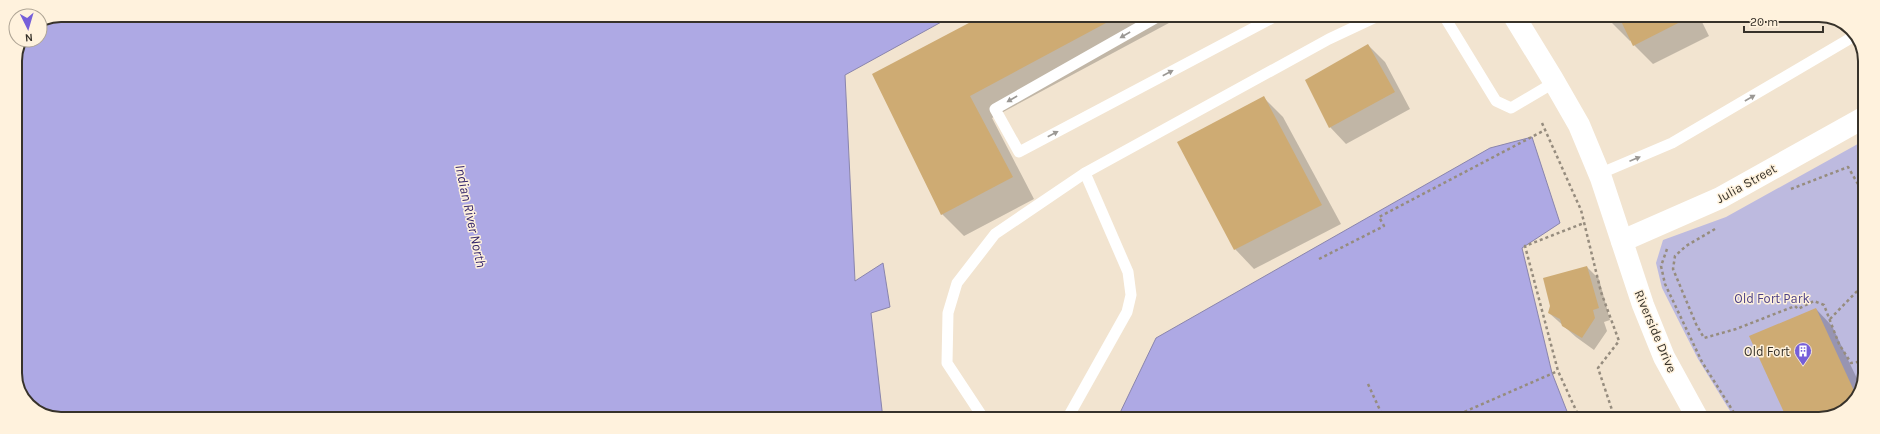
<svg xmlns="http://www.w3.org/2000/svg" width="1880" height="434" font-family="Karla,sans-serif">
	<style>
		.green { fill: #bdbadf }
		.water { fill: #aea9e4; stroke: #8a85ac }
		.shadow { fill: #0003 }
		.building { fill: #ceab73 }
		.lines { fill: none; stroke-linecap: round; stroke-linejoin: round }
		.path { stroke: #968c7e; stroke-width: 2.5; stroke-dasharray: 3 3; stroke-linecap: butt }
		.service { stroke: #fff; stroke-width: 11 }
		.minor { stroke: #fff; stroke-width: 22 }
		.secondary { stroke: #fff; stroke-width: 22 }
		.oneway { fill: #9b9894 }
		.labels { text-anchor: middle; stroke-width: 3; stroke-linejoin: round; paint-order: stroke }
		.street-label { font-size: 13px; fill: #37322a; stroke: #fff2dd }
		.park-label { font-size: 13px; fill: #4b3f86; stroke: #fff2dd }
		.poi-label { font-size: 13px; fill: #37322a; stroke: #fff2dd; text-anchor: end }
		.water-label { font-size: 14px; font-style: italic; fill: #35266b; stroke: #fff2dd }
		.rim { fill: none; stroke: #37322a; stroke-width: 2 }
	</style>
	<rect width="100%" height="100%" fill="#f2e4d0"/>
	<!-- green -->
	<polygon class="green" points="1865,140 1864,382 1847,409 1819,419 1735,419 1698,359 1662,288 1656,263 1663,240 1726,217"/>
	<!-- water -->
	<g class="water">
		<polygon points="61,15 954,15 845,75 855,281 883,263 890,307 871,313 883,419 52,418 27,403 15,379 15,61 24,40 40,40 40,24"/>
		<polygon points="1532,137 1560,223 1522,248 1552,373 1570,419 1117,419 1156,338 1490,148"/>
	</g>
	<!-- shadow -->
	<g class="shadow">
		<polygon points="986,15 1182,16 992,118 1034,199 964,236 942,214"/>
		<polygon points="1608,16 1699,16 1709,36 1653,64 1634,45 1631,40 1630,41 1611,22"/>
		<polygon points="1368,45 1385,62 1410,109 1346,144 1330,127"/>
		<polygon points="1264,98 1283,117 1341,224 1254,269 1235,249"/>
		<polygon points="1587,267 1599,279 1610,320 1604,322 1607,331 1594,350 1576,337 1549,313"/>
		<polygon points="1816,309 1832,326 1861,387 1847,409 1819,419 1788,419"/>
	</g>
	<!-- building -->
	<g class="building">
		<polygon points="984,15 1119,16 970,96 1013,177 941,215 872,74"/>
		<polygon points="1607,16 1692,16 1633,46 1619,17 1610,22"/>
		<polygon points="1368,44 1395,92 1329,128 1305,80"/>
		<polygon points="1264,96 1322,205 1234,250 1177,142"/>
		<polygon points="1587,266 1599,308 1593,310 1595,318 1582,338 1562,326 1560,319 1548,313 1550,306 1543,278"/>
		<polygon points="1816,308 1856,395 1847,409 1819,419 1787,419 1749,336"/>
	</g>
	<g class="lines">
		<!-- path -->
		<g class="path">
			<polyline points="1542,123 1581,210 1601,292 1619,341 1598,368 1615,419"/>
			<polyline points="1791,189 1848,167 1865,196"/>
			<polyline points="1715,229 1686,246 1675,256 1673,269 1696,324 1704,338 1736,329 1795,306 1798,309 1814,301 1824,305 1839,344 1851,363 1864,361"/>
			<polyline points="1667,249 1661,266 1665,284 1702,362 1738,419"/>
			<polyline points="1319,259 1384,226 1379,217 1545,130"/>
			<polyline points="1830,319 1864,284"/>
			<polyline points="1368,384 1384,419"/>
			<polyline points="1448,419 1558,371"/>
			<polyline points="1580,419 1558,371 1525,246 1584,223"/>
		</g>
		<!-- service -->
		<g class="service">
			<polyline points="1159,16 995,109 1019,152 1276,16"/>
			<polyline points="1444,16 1496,101 1511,108 1555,82"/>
			<polyline points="1599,174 1672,143 1856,35"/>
			<polyline points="984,419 947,363 948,313 957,283 995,234 1085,173 1329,39 1378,16"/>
			<polyline points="1067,419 1127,312 1131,295 1128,272 1085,173"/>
		</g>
		<!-- minor -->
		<polyline class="minor" points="1622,241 1720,198 1865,117"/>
		<!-- secondary -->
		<polyline class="secondary" points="1514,16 1552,78 1579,125 1601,178 1643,305 1664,357 1698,419"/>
	</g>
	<!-- one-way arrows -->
	<defs><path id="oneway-solid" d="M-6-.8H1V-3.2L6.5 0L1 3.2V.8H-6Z"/></defs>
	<g class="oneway">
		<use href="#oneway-solid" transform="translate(1125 35) rotate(150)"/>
		<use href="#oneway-solid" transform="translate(1168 73) rotate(-28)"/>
		<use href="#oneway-solid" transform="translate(1750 98) rotate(-30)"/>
		<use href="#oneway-solid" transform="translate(1012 99) rotate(150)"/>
		<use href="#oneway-solid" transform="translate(1053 134) rotate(-28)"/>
		<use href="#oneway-solid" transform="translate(1635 159) rotate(-23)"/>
	</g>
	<!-- icons -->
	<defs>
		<g id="building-pin" transform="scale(0.9)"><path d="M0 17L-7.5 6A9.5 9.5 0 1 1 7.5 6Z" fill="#765fd9" stroke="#fff2dd"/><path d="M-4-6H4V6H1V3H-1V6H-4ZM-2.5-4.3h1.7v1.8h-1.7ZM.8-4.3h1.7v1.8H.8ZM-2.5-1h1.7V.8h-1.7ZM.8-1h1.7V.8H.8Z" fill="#fff"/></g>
	</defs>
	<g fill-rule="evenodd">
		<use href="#building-pin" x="1803" y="351"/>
	</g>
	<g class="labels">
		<!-- street labels -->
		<g class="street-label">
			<text transform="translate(1746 183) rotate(-29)" y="5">Julia Street</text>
			<text transform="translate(1656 331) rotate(67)" y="5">Riverside Drive</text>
		</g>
		<!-- park labels -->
		<g class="park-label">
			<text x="1772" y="303">Old Fort Park</text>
		</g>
		<!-- poi labels -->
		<g class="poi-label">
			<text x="1790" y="356">Old Fort</text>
		</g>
		<!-- water labels -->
		<g class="water-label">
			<text transform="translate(471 216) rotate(78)" y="5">Indian River North</text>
		</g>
	</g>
	<!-- crop -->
	<path d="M0 0H1880V434H0ZM61 22H1819A39 39 0 0 1 1858 61V373A39 39 0 0 1 1819 412H61A39 39 0 0 1 22 373V61A39 39 0 0 1 61 22Z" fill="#fff2dd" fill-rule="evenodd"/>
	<path class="rim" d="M61 22H1819A39 39 0 0 1 1858 61V373A39 39 0 0 1 1819 412H61A39 39 0 0 1 22 373V61A39 39 0 0 1 61 22Z"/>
	<!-- north arrow -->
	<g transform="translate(28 28) rotate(175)"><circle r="19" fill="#fff2dd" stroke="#afa595"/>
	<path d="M0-3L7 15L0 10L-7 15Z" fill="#765fd9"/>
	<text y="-6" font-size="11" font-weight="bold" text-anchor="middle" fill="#37322a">N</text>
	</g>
	<!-- scale -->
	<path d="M1744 26v6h79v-6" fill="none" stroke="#37322a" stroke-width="2"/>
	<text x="1750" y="26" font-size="12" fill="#37322a" stroke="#fff2dd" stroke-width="3" paint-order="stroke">20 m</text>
</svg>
